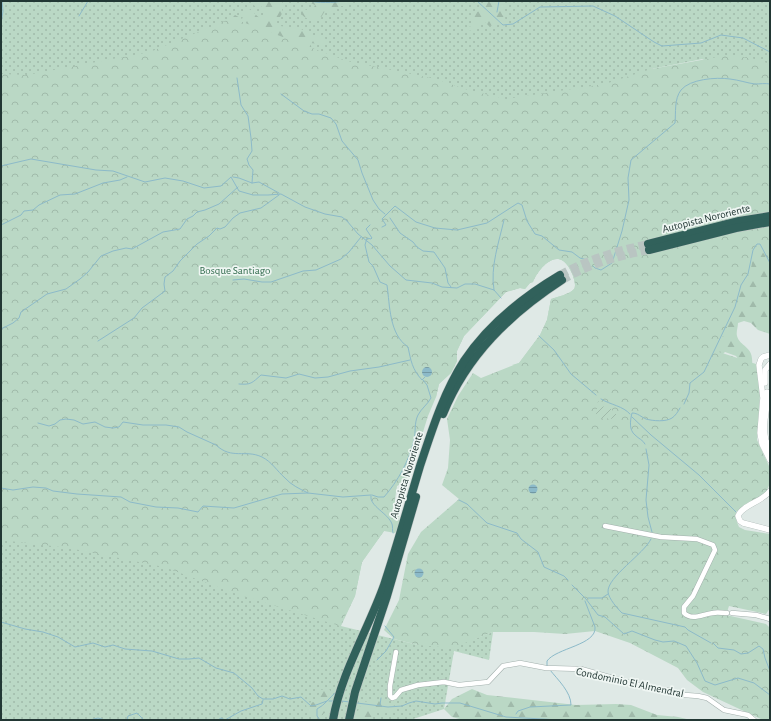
<svg xmlns="http://www.w3.org/2000/svg" width="771" height="721" font-family="'Alegreya Sans',sans-serif">
	<style>
		.grass { fill: url(#grass-dots) }
		.forest { fill: url(#forest-firs) }
		.park { fill: url(#park-crowns) }
		.garden { fill: url(#garden-furrows) }
		.water { fill: url(#water-rules) }
		.lines { fill: none; stroke-linecap: round; stroke-linejoin: round }
		.stream { stroke: #8cbac9; stroke-width: 1 }
		.motorway-tunnel { stroke: #b9c5c2; stroke-width: 8; stroke-dasharray: 8 4; stroke-linecap: butt }
		.minor-casing { stroke: #a3b0ad; stroke-width: 5.5 }
		.tertiary-casing { stroke: #a3b0ad; stroke-width: 6 }
		.motorway-casing { stroke: #bdc3c2; stroke-width: 9 }
		.minor { stroke: #fff; stroke-width: 4.5 }
		.tertiary { stroke: #fff; stroke-width: 5.5 }
		.motorway { stroke: #31615b; stroke-width: 8 }
		.labels { text-anchor: middle; stroke-width: 3.5; stroke-linejoin: round; paint-order: stroke }
		.street-label { font-size: 11px; fill: #223734; stroke: #eff6f3 }
		.park-label { font-size: 11px; fill: #306a4c; stroke: #eff6f3 }
	</style>
	<defs>
		<pattern id="grass-dots" width="8" height="8" patternUnits="userSpaceOnUse"><rect width="8" height="8" fill="#bad8c5"/><path d="M2 2h.1M6 6h.1" fill="none" stroke="#a0baaa" stroke-width="1.8" stroke-linecap="round"/></pattern>
		<pattern id="forest-firs" width="22" height="20" patternUnits="userSpaceOnUse"><rect width="22" height="20" fill="#bad8c5"/><path d="M5 1l3.5 6h-7zM16 11l3.5 6h-7z" fill="#a0baaa"/></pattern>
		<pattern id="park-crowns" width="20" height="18" patternUnits="userSpaceOnUse"><rect width="20" height="18" fill="#bad8c5"/><path d="M2 6a3 3 0 1 1 6 0M12 15a3 3 0 1 1 6 0" fill="none" stroke="#a0baaa"/></pattern>
		<pattern id="garden-furrows" width="10" height="10" patternUnits="userSpaceOnUse"><rect width="10" height="10" fill="#bad8c5"/><path d="M-1 1l2-2M0 10L10 0M9 11l2-2" fill="none" stroke="#a0baaa"/></pattern>
		<pattern id="water-rules" width="6" height="5" patternUnits="userSpaceOnUse"><rect width="6" height="5" fill="#8cbac9"/><path d="M0 2.5h6" fill="none" stroke="#7298a4"/></pattern>
	</defs>
	<rect width="100%" height="100%" fill="#dfe9e6"/>
	<!-- grass -->
	<path class="grass" d="M1,1H770V167L703,59L651,69L620,221L525,369L512,365L519,363L540,335L547,320L551,299C557,297 570,294 574,289C578,283 569,264 563,261C551,253 537,272 533,282L530,283L525,289L520,288L506,292L464,336L457,351V361L451,373L439,384L436,397L420,401L384,531L362,562L355,596L341,626L418,645L474,639L493,632L489,660L454,651L444,709L410,720H1Z"/>
	<!-- forest -->
	<g class="forest">
		<path d="M251,1H287L283,2L280,4L283,12L280,17L275,22L280,26L301,29L311,35L325,38L326,42L321,44L310,43L312,49L228,22L235,15L242,19L244,14L249,9C254,12 256,16 262,19L266,14L261,6H255L251,3Z"/>
		<path d="M306,1H350L347,6H341L330,13L325,11L320,19C308,19 302,20 299,7L312,12L315,5Z"/>
		<path d="M484,1H504L503,2C506,9 504,16 506,23L489,26L486,23L482,21L470,31L468,30L471,24L473,13L480,11Z"/>
		<path d="M748,233L770,247V334L758,330L751,323L744,321L738,323C738,327 736,332 737,336C740,347 754,346 752,364L741,363L736,356L725,352L720,357L683,372Z"/>
		<path d="M326,689H329C341,702 327,714 315,718C310,716 306,709 306,703L315,702L321,690Z"/>
		<polygon points="472,689 487,695 576,705 616,704 631,705 657,715 678,717 691,720 463,720 452,717 444,709 452,699"/>
		<polygon points="377,700 385,701 395,706 395,711 377,711 373,714 372,719 370,720 355,720 359,708 363,702"/>
	</g>
	<!-- park -->
	<path class="park" d="M232,18L347,61L436,79L468,90L506,99L605,84L651,69L729,55L755,59L770,64V265L759,245H757L754,251L750,275L742,286L736,308L716,351L756,364L760,395L757,440L769,466L770,483L765,495L736,512L737,522L739,527L745,530L770,534V608L766,614L729,606L726,615L766,624L770,628V720H763L703,692L687,680L678,668L630,643L595,631L565,634L534,632H493L452,648L418,645L394,639L384,630L399,600L408,554L421,532L459,499L442,485L448,468L450,440L447,419L458,396L473,373L481,378L519,363L540,335L547,320L551,299C557,297 570,294 574,289C578,283 569,264 563,261C551,253 537,272 533,282L530,283L525,289L520,288L506,292L464,336L457,351V361L451,373L439,384L436,397L428,416L408,480L397,486L395,499L400,523L395,533L384,531L362,562L355,596L340,626L234,593L164,567L69,548L1,540V74L27,75L150,52Z"/>
	<!-- garden -->
	<path class="garden" d="M598,401L605,408L611,409L618,416L617,420C610,418 602,417 595,421Z"/>
	<!-- water -->
	<g class="water">
		<circle cx="427" cy="372" r="5"/>
		<circle cx="533" cy="489" r="4.5"/>
		<circle cx="419" cy="573" r="4.5"/>
	</g>
	<g class="lines">
		<!-- stream -->
		<g class="stream">
			<path d="M310,1C315,3 336,3 342,1"/>
			<polyline points="477,1 503,25 513,24 540,7 593,6 615,16 654,42 662,46 701,43 721,35 743,38 770,52"/>
			<polyline points="497,12 499,1"/>
			<polyline points="79,16 88,1"/>
			<polyline points="1,24 3,11 2,1"/>
			<polyline points="237,78 241,105 248,116 251,138 252,151 247,159 249,165 253,170 252,183"/>
			<polyline points="281,94 304,111 312,114 319,114 331,118 336,124 342,141 358,160 362,173 373,200 379,209 385,214"/>
			<polyline points="1,166 31,159 96,170 113,171 145,182 165,178 183,181 204,188 221,186 231,177 239,191 253,195 268,195 281,194 305,207 325,214 342,217 347,221 358,234 372,245 390,266 406,280 432,283 442,287 457,288 465,284 475,284 494,290 501,298"/>
			<polyline points="233,177 239,178 252,183 259,182 279,193"/>
			<polyline points="390,218 400,233 413,242 417,247 423,251 434,252 445,268 448,283 451,287"/>
			<polyline points="1,225 21,215 24,211 33,210 39,205 60,195 75,194 103,183 120,180 127,177"/>
			<path d="M370,225L366,229L372,238L371,239L367,238L365,245L369,262L373,266L380,282L387,285C390,306 389,334 408,347C411,361 412,369 422,380L425,377"/>
			<polyline points="382,227 386,225 382,219 395,206 416,222 435,228 457,230 487,223 518,203 522,205 527,221 535,234 542,236 559,250 572,252 580,258 587,260"/>
			<path d="M593,266L595,268L601,270L612,263L622,231L629,200L628,178L631,160L675,123C676,113 674,99 681,90C690,79 716,77 730,79C739,80 747,83 755,84C760,84 765,83 770,84"/>
			<polyline points="233,280 244,279 262,282 271,282 303,271 316,270 341,259 349,252 361,237"/>
			<path d="M494,290C490,267 499,242 504,220"/>
			<polyline points="1,329 13,323 19,318 21,312 47,294 66,289 80,279 88,272 101,256 113,251 126,248 132,249 163,232 180,229 187,219 193,216 197,212 205,210 219,204 238,187"/>
			<polyline points="539,336 554,350 571,374 596,395"/>
			<polyline points="98,341 134,318 142,308 165,291 164,284 165,277 173,271 180,261 197,244 209,236 217,228 220,229 225,227 233,218 240,213 261,208 279,195"/>
			<path d="M239,384C251,385 252,383 261,375L286,378L299,374L315,378L328,377L350,371L379,367L410,360"/>
			<path d="M601,399C611,405 623,406 630,414"/>
			<polyline points="684,404 689,393 690,383 704,372 735,307 741,285 748,274 753,250 757,244 760,244 770,263"/>
			<polyline points="632,417 651,435 699,475 736,512"/>
			<path d="M38,423L49,426L55,424L60,420L66,419L74,420L83,424L95,422L105,427L113,428L119,427L123,422L143,425H166L179,427L187,432L216,445C232,460 245,449 262,457C272,462 277,471 285,478C291,485 300,489 308,493"/>
			<path d="M645,444C643,440 639,439 635,435C629,430 630,421 632,413C638,413 641,417 646,419C653,421 666,422 672,418C675,416 678,412 680,408"/>
			<polyline points="646,449 649,465 646,500 648,517 652,532"/>
			<polyline points="1,488 13,490 33,487 46,488 53,491 77,494 121,497 130,502 156,507 178,508 198,512 203,506 234,508 282,494 308,493 343,497 371,495"/>
			<path d="M372,495L378,497H384C398,481 409,461 414,440C416,432 414,423 418,415C421,409 427,405 431,398L427,385L423,380"/>
			<path d="M371,496C369,506 388,513 392,524C393,526 392,531 393,533"/>
			<polyline points="459,500 467,504 487,523 517,533 521,539 538,552 544,567 564,576 568,580"/>
			<path d="M651,539C644,554 607,577 608,592C609,599 617,608 622,613L685,627L688,630L711,643"/>
			<polyline points="572,585 586,599 598,615 605,617 624,634 632,631 655,640 663,642 674,641 686,646 697,663 705,681 715,685 738,678 754,683 770,695"/>
			<polyline points="588,598 602,598 608,594"/>
			<polyline points="1,622 25,629 43,632 58,637 75,647 93,643 105,647 113,645 125,649 152,651 179,659 189,659 199,658 216,668 234,673 252,688 258,696 263,699 273,699 282,696 290,699 301,697 311,706 316,705 327,701"/>
			<polyline points="713,643 718,648 734,650 741,654 748,653 759,646 763,649 765,658 770,671"/>
			<polyline points="377,660 386,651 394,637 385,626"/>
			<path d="M547,666V661C556,648 597,645 595,627L585,601"/>
			<polyline points="329,701 334,701"/>
			<polyline points="341,701 350,702"/>
			<polyline points="357,703 388,707 402,706 409,703 416,701 435,704 442,703 460,703 506,717 560,720"/>
			<polyline points="380,705 381,698"/>
			<path d="M516,714L518,711L530,707L571,705C571,692 558,680 550,670"/>
			<polyline points="52,720 53,720"/>
			<polyline points="90,720 98,718 105,720"/>
			<polyline points="127,720 128,716 137,713 144,720"/>
			<polyline points="151,720 153,720"/>
			<polyline points="218,720 221,718 225,720 241,711 262,704 263,700"/>
			<path d="M320,720L317,716V709C325,705 329,698 336,692"/>
		</g>
		<!-- motorway-tunnel -->
		<g class="motorway-tunnel">
			<path d="M560,275C588,259 616,251 648,244"/>
			<path d="M562,280C590,264 618,256 649,250"/>
		</g>
		<!-- minor casing -->
		<g class="minor-casing">
			<g id="minor">
				<path d="M605,526L661,537L697,539L713,545L715,550L693,596L684,607V613C692,621 703,614 713,613C717,612 722,613 727,613"/>
				<polyline points="732,613 756,615 770,619"/>
				<polyline points="396,652 390,686 390,696 392,698 395,697 401,690 418,685 444,682 459,685 488,682 503,666 520,663 546,668 581,669 648,688 668,690 685,695 698,696 707,698 724,710 748,715 754,720"/>
			</g>
		</g>
		<!-- tertiary casing -->
		<g class="tertiary-casing">
			<g id="tertiary">
				<polyline points="770,355 763,357 761,359 759,365 763,398 760,433 762,444 770,460"/>
				<polyline points="765,383 765,370 770,364"/>
				<path d="M767,392C769,414 758,428 770,450"/>
				<path d="M770,491C762,502 742,505 738,516L740,521L743,523L770,530"/>
			</g>
		</g>
		<!-- motorway casing -->
		<g class="motorway-casing">
			<g id="motorway">
				<polyline points="648,244 739,221 770,216"/>
				<polyline points="649,250 736,228 770,222"/>
				<path d="M443,414C467,355 510,314 562,280"/>
				<path d="M333,720C341,673 368,630 384,585C397,546 408,506 420,466C432,430 443,394 464,361C488,325 523,297 560,275"/>
				<polyline points="349,720 355,692 387,596 416,497"/>
			</g>
		</g>
		<!-- minor -->
		<use href="#minor" class="minor"/>
		<!-- tertiary -->
		<use href="#tertiary" class="tertiary"/>
		<!-- motorway -->
		<use href="#motorway" class="motorway"/>
	</g>
	<g class="labels">
		<!-- street labels -->
		<g class="street-label">
			<text transform="translate(706 218) rotate(-14)" y="4">Autopista Nororiente</text>
			<text transform="translate(406 475) rotate(-73)" y="4">Autopista Nororiente</text>
			<text transform="translate(630 682) rotate(12)" y="4">Condominio El Almendral</text>
		</g>
		<!-- park labels -->
		<g class="park-label">
			<text x="235" y="274">Bosque Santiago</text>
		</g>
	</g>
	<!-- border -->
	<rect width="771" height="721" fill="none" stroke="#223734" stroke-width="4"/>
</svg>
